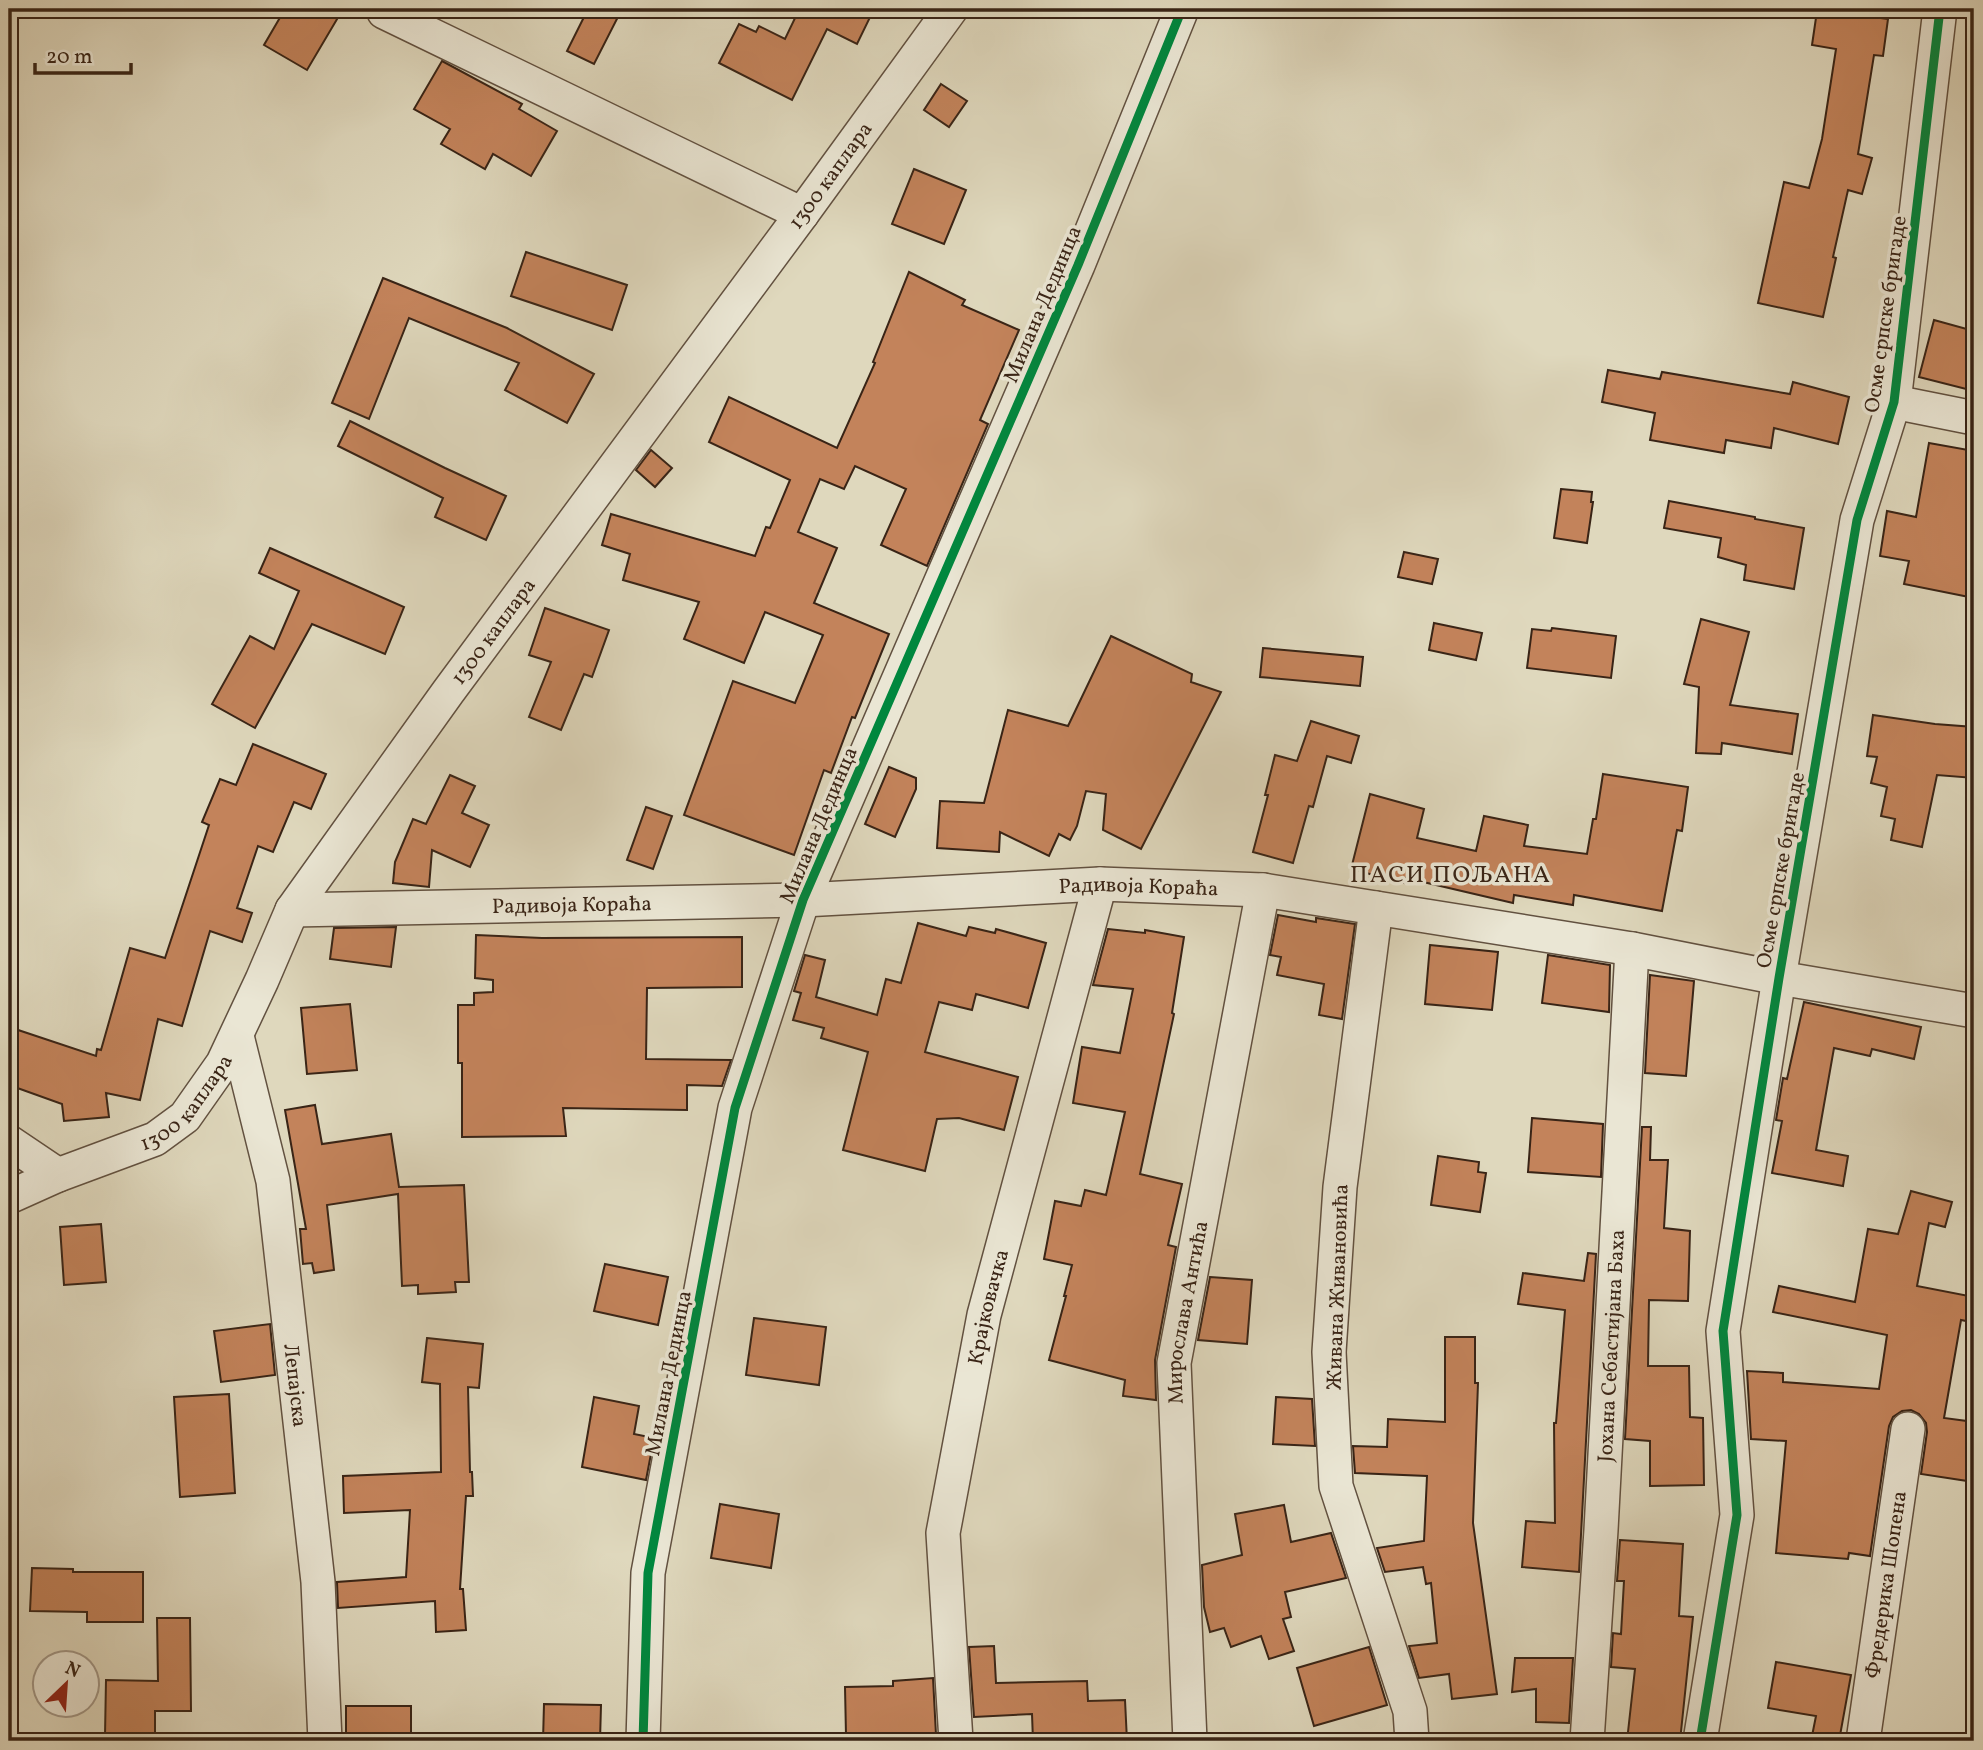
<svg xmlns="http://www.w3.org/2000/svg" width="1983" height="1750" font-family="Vollkorn,serif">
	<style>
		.building { fill: #c3835b; stroke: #392416; stroke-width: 2 }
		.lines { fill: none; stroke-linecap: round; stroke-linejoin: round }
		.minor-casing { stroke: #625140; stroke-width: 36 }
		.minor { stroke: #eae6d4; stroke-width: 33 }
		.cycleway-casing { stroke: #eae6d4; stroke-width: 13 }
		.cycleway { stroke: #00873e; stroke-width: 9 }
		.labels { text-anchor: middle; stroke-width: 7; stroke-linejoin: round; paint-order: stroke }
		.street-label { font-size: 21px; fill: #392416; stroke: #eae6d4 }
		.quarter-label { font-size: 24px; letter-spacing: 2px; fill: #392416; stroke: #eae6d4 }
	</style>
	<rect width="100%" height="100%" fill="#dfd8bd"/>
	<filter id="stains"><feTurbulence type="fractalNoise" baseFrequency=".00286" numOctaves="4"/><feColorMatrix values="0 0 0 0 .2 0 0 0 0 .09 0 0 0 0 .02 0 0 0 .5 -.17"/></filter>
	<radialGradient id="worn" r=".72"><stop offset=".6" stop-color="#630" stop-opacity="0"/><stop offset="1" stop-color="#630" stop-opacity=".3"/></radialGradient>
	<!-- building -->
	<g class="building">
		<polygon points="285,9 343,9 307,70 264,45"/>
		<polygon points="588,9 622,9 594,64 567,51"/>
		<polygon points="786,9 874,9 857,44 827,29 792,100 719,63 739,24 756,32 759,26 785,39 797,14"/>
		<polygon points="1817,11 1852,17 1852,14 1888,19 1883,56 1874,55 1858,154 1872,158 1862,194 1848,190 1833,257 1836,258 1823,317 1758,303 1784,182 1809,188 1822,139 1836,49 1812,45"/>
		<polygon points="442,61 522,104 519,109 557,131 531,176 493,154 485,169 441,144 450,129 414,109"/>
		<polygon points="941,84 967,101 949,127 924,110"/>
		<polygon points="914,169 966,190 944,244 892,224"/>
		<polygon points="526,252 627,285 612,330 511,296"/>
		<polygon points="909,272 965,300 962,305 1019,330 980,420 988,424 927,566 881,545 906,489 855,466 844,489 820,479 798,532 837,548 814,603 889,634 855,718 852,717 831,773 824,770 794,855 684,815 733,681 795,703 823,635 765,612 744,663 684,639 699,602 623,580 630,554 602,545 611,514 755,556 766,527 770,528 790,480 709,442 729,397 837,448 875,363 873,362"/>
		<polygon points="383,278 507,328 594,374 567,423 505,390 519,363 409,318 369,419 332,403"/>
		<polygon points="1934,320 1974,331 1974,391 1919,377"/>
		<polygon points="1608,370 1660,379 1662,372 1790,394 1793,382 1849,397 1838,444 1774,428 1771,448 1726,440 1724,453 1650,440 1655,413 1602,402"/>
		<polygon points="350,421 445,468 506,496 486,540 435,517 443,498 338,446"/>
		<polygon points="1929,443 1974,451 1974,598 1904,584 1909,561 1880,556 1887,511 1916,517"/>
		<polygon points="651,450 672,468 655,487 636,470"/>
		<polygon points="1561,489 1592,492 1591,502 1593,502 1587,543 1554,538"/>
		<polygon points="1669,501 1755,517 1755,519 1804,528 1794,589 1744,580 1746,565 1718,557 1721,538 1664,528"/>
		<polygon points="270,548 404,607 385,654 312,624 255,728 212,704 250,636 274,649 299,591 259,573"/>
		<polygon points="1404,552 1438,559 1432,584 1398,577"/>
		<polygon points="545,608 609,630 592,677 584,674 561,730 529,717 551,662 529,655"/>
		<polygon points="1701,619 1749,632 1730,705 1798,714 1792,754 1722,743 1721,754 1696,753 1699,687 1684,684"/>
		<polygon points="1434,623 1482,633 1476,660 1429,650"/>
		<polygon points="1552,628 1616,636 1611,678 1527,668 1532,629 1551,631"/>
		<polygon points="1111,636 1192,674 1191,682 1221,692 1141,849 1103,830 1106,794 1086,791 1077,826 1070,840 1059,834 1049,856 1000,832 999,852 937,848 940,801 984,803 1008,710 1068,726"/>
		<polygon points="1263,648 1363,657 1360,686 1260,677"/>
		<polygon points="1873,715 1935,724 1974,727 1974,778 1937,775 1922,847 1891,840 1895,819 1881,816 1887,787 1871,783 1877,757 1867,756"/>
		<polygon points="1311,721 1359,736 1351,763 1327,756 1313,807 1309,806 1293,863 1253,852 1268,795 1265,795 1275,755 1297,761"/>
		<polygon points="253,744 326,774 311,809 294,802 273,852 258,846 237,908 252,913 242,942 210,931 182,1026 158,1019 140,1100 106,1093 109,1117 64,1121 62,1104 9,1085 9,1027 96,1056 97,1049 101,1050 130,948 165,958 209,825 202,822 220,779 236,785"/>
		<polygon points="889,767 916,778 916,789 895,837 865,824"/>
		<polygon points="1603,774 1688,787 1682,831 1677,830 1662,911 1574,895 1573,905 1514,895 1513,903 1406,878 1404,883 1351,869 1370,794 1424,809 1417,838 1476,851 1484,816 1528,825 1524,846 1587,854 1593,819 1596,819"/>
		<polygon points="450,775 475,786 462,813 489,825 470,867 432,850 429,887 393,883 395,862 413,819 426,824"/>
		<polygon points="646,807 672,816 653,869 627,860"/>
		<polygon points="1278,915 1316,922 1316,918 1355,924 1342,1019 1319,1015 1324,984 1277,975 1281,957 1270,955"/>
		<polygon points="918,923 966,936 969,927 995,933 996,929 1046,943 1028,1008 976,994 972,1010 939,1002 925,1052 1018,1077 1004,1130 959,1118 937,1119 925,1171 843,1150 868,1052 821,1038 824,1028 793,1020 801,993 794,991 805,955 825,960 816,997 877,1015 886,979 901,983"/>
		<polygon points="396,927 391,967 330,959 334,928"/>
		<polygon points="1108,929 1145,933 1145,930 1184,937 1172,1013 1174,1014 1140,1174 1182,1184 1168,1245 1176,1247 1155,1360 1156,1400 1123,1396 1125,1380 1049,1360 1066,1296 1064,1296 1072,1265 1044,1259 1055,1201 1081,1206 1085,1190 1106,1195 1125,1112 1073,1103 1082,1047 1120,1053 1133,989 1093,985"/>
		<polygon points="476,935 542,938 742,937 742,987 647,988 646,1059 731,1060 722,1086 687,1085 687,1110 563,1108 566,1136 462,1137 462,1063 458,1063 458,1005 474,1005 474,993 493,992 493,980 475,978"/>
		<polygon points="1430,945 1498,952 1492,1010 1425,1004"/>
		<polygon points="1548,955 1610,965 1609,1012 1542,1003"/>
		<polygon points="1650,975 1694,981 1686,1076 1645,1073"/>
		<polygon points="1804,1002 1921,1027 1914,1059 1872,1049 1870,1056 1834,1048 1816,1150 1848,1156 1843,1186 1772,1173 1782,1121 1776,1120 1783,1078 1787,1079"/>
		<polygon points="350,1004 357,1070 307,1074 301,1008"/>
		<polygon points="315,1105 322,1144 391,1134 399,1187 464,1185 469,1282 455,1282 456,1292 418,1294 418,1285 402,1286 398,1194 327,1205 334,1270 314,1273 312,1263 303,1264 300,1229 306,1229 285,1110"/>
		<polygon points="1532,1118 1603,1124 1601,1177 1528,1172"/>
		<polygon points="1642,1127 1651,1127 1650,1160 1668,1160 1664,1228 1690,1231 1688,1301 1649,1300 1648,1366 1689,1366 1690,1417 1703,1418 1704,1485 1650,1486 1650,1441 1625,1439"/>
		<polygon points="1438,1156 1479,1162 1478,1172 1486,1173 1480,1212 1431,1205"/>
		<polygon points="1911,1191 1952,1202 1945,1227 1929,1223 1917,1286 1974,1297 1971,1322 1961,1320 1944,1418 1974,1422 1974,1482 1921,1474 1927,1432 1926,1423 1919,1414 1911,1410 1902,1411 1893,1417 1889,1426 1870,1556 1849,1553 1848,1559 1776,1553 1786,1441 1751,1439 1747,1371 1783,1373 1783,1382 1879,1389 1887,1335 1773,1312 1779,1286 1855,1302 1868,1229 1898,1234"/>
		<polygon points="101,1224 106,1282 64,1285 60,1227"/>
		<polygon points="1588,1253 1596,1254 1579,1572 1522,1567 1526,1521 1555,1523 1554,1423 1556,1423 1565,1310 1518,1304 1523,1273 1584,1281"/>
		<polygon points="605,1264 668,1277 658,1325 594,1311"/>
		<polygon points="1210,1277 1252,1280 1247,1344 1198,1340"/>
		<polygon points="754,1318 826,1327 819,1385 746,1375"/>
		<polygon points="270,1324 275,1375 221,1382 214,1331"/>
		<polygon points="1445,1337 1475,1337 1475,1383 1478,1383 1473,1523 1497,1694 1452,1699 1449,1674 1419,1678 1409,1646 1437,1643 1431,1583 1426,1584 1423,1567 1385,1572 1377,1548 1424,1541 1427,1476 1355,1473 1353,1446 1387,1447 1388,1419 1445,1422"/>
		<polygon points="427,1338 483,1344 479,1388 468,1387 470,1472 472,1472 473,1496 466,1496 460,1589 463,1589 466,1630 436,1632 435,1601 338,1608 337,1582 406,1577 410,1510 344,1513 343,1476 441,1472 440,1384 422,1382"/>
		<polygon points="229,1394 235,1493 180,1497 174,1397"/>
		<polygon points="594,1397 639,1406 634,1434 654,1438 646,1480 582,1467"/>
		<polygon points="1276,1397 1312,1399 1315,1446 1273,1444"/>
		<polygon points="720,1504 779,1514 771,1568 711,1558"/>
		<polygon points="1284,1505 1291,1542 1331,1533 1346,1578 1285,1592 1291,1617 1283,1619 1294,1651 1269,1659 1261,1636 1231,1647 1224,1628 1210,1632 1204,1607 1202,1565 1242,1555 1235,1514"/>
		<polygon points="1620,1540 1683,1544 1679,1616 1693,1617 1680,1741 1627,1741 1635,1669 1611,1667 1613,1633 1621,1634 1624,1581 1617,1581"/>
		<polygon points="32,1568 73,1569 73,1572 143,1572 143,1622 87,1622 87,1612 30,1611"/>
		<polygon points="157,1618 190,1618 191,1711 155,1711 155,1737 105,1736 106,1680 158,1681"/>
		<polygon points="994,1646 996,1683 1087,1681 1088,1701 1125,1700 1127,1741 1033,1741 1032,1714 974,1717 969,1647"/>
		<polygon points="1369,1647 1387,1705 1314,1726 1297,1668"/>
		<polygon points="1515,1658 1573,1658 1569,1723 1536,1722 1536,1689 1512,1692"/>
		<polygon points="1776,1662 1851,1675 1839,1741 1811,1741 1816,1716 1768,1708"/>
		<polygon points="933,1678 936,1735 896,1737 896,1734 846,1735 845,1687 893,1686 893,1681"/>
		<polygon points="544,1704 601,1705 600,1741 543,1741"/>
		<rect x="346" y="1706" width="65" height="31"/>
	</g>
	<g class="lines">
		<!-- minor casing -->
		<g class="minor-casing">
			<g id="minor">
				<polyline points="384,12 802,214"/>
				<polyline points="1894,402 1974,418"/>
				<polyline points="1376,908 1340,1187 1329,1352 1336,1486 1410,1711 1412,1741"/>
				<path id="s1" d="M292,910L803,900L1100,884L1263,890L1632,949L1779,978L1974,1011"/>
				<path id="s2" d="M237,1036L273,1181L318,1582L325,1741"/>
				<polyline points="9,1142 58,1175"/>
				<path id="s3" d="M9,1197L58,1175L155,1139L185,1117L223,1063L262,980L292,910L448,692L802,214L951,9"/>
				<polyline points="643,1741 648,1573 735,1108 803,900 1078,265 1182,9"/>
				<path id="s4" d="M956,1741L943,1533L984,1315L1100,884"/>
				<path id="s5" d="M1190,1741L1174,1363L1263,890"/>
				<path id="s6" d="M1587,1741L1601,1530L1632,949"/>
				<polyline points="1700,1741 1737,1515 1723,1331 1779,978 1857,520 1894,402 1940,9"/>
				<path id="s7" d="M1863,1741L1908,1429"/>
			</g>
		</g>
		<!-- minor -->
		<use href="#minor" class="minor"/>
		<!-- cycleway casing -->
		<g class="cycleway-casing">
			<g id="cycleway">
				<polyline points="643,1741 648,1573 735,1108 803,900 1078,265 1182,9"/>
				<polyline points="1700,1741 1737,1515 1723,1331 1779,978 1857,520 1894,402 1940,9"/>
			</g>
		</g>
		<!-- cycleway -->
		<use href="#cycleway" class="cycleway"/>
	</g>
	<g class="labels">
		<!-- street labels -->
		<g class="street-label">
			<text dy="7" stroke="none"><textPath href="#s3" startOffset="1339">1300 каплара</textPath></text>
			<text transform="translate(1042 304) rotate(-67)" y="7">Милана Дединца</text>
			<text transform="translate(1885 314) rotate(-82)" y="7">Осме српске бригаде</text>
			<text dy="7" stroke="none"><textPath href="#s3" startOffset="772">1300 каплара</textPath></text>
			<text transform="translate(818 825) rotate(-67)" y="7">Милана Дединца</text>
			<text transform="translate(1780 870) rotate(-80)" y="7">Осме српске бригаде</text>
			<text dy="7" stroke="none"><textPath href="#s1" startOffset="847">Радивоја Кораћа</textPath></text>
			<text dy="7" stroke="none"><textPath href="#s1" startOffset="280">Радивоја Кораћа</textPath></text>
			<text dy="7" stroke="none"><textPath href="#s3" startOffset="205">1300 каплара</textPath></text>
			<text transform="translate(1337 1287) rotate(-88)" y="7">Живана Живановића</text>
			<text dy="7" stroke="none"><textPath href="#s4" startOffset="439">Крајковачка</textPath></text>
			<text dy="7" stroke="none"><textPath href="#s5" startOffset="430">Мирослава Антића</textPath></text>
			<text dy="7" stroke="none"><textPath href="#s6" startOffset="396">Јохана Себастијана Баха</textPath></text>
			<text transform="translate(668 1373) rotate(-79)" y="7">Милана Дединца</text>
			<text dy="7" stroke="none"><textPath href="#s2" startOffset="355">Лепајска</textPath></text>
			<text dy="7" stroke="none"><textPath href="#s7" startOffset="158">Фредерика Шопена</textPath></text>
		</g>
		<!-- quarter labels -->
		<g class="quarter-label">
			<text x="1451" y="882">ПАСИ ПОЉАНА</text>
		</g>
	</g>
	<!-- margin -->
	<rect width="1983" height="1750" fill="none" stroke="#dfd8bd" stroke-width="35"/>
	<rect x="10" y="10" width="1962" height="1729" fill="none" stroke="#392416" stroke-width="3.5"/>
	<rect x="18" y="18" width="1948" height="1715" fill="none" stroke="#392416" stroke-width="2"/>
	<!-- north arrow -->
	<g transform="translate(66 1684) rotate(25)"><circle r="33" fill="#eae6d4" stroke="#a39888" stroke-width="2"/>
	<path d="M0-5L12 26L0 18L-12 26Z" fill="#8f2418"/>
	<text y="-10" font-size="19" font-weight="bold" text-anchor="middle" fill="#392416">N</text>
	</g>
	<!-- scale -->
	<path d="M35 63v10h96v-10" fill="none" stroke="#392416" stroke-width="3.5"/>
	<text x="46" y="63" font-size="21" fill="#392416" stroke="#eae6d4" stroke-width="5" paint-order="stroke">20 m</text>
	<rect width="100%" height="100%" filter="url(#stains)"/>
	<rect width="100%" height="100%" fill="url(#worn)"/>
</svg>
